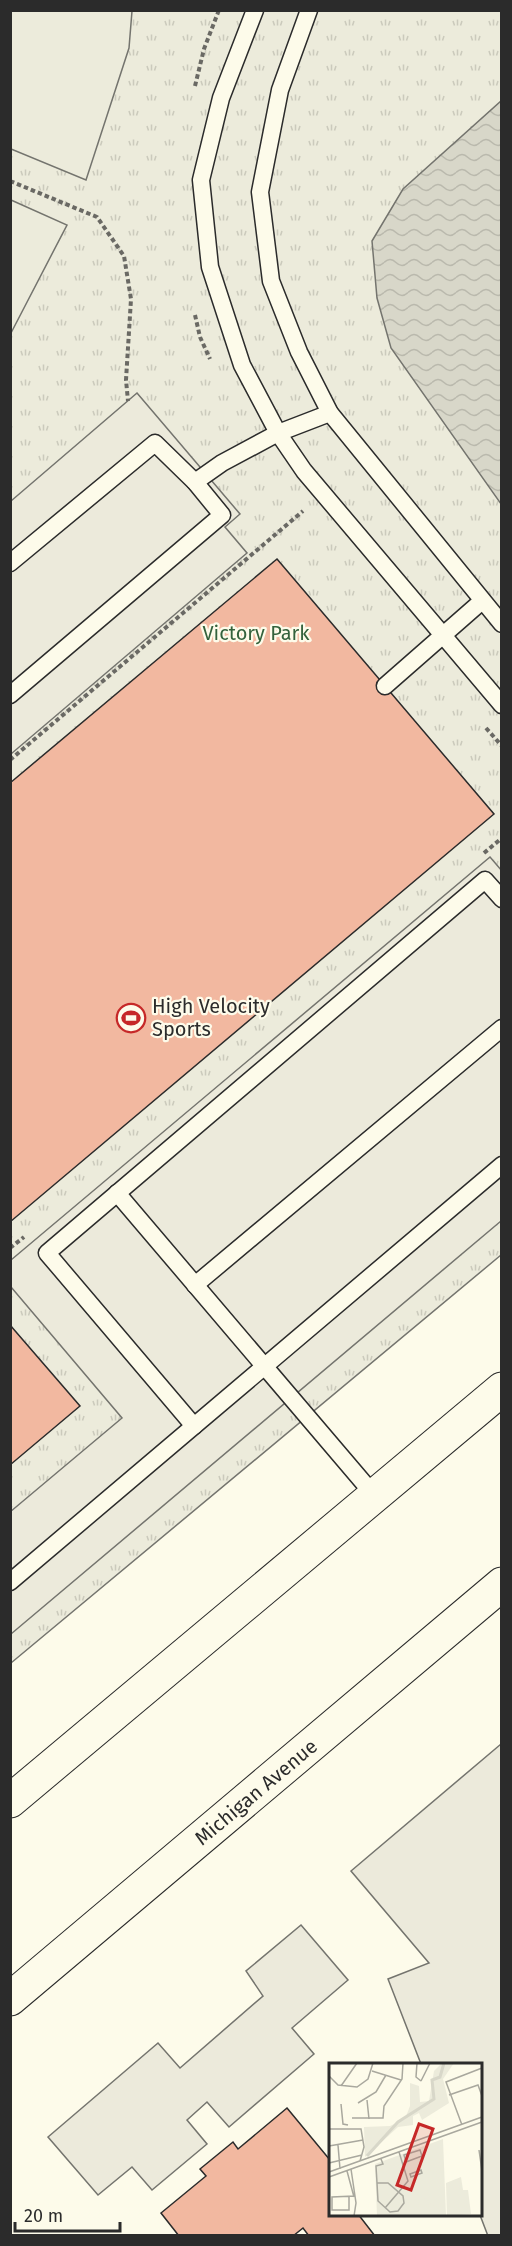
<svg xmlns="http://www.w3.org/2000/svg" width="512" height="2246" font-family="'Fira Sans',sans-serif">
	<style>
		.park { fill: url(#park-tufts); stroke: #74746e; stroke-width: 1.5 }
		.pitch { fill: #ecebdb; stroke: #74746e; stroke-width: 1.5 }
		.parking { fill: #eceadb; stroke: #74746e; stroke-width: 1.5 }
		.water { fill: url(#water-waves); stroke: #74746e; stroke-width: 1.5 }
		.building { fill: #f2b8a0; stroke: #2b2b2b; stroke-width: 1.5 }
		.lines { fill: none; stroke-linecap: round; stroke-linejoin: round }
		.service-casing { stroke: #2b2b2b; stroke-width: 19 }
		.primary-casing { stroke: #2b2b2b; stroke-width: 35 }
		.path { stroke: #6a6964; stroke-width: 4; stroke-dasharray: 4.5 3; stroke-linecap: butt }
		.service { stroke: #fdfbea; stroke-width: 16 }
		.primary { stroke: #fdfbea; stroke-width: 33 }
		.labels { text-anchor: middle; stroke-width: 4.5; stroke-linejoin: round; paint-order: stroke }
		.park-label { font-size: 20px; fill: #34623c; stroke: #fdfbea }
		.poi-label { font-size: 20px; fill: #2b2b2b; stroke: #fdfbea; text-anchor: start }
		.street-label { font-size: 20px; fill: #2b2b2b; stroke: #fdfbea }
		.inset-river { fill: none; stroke: #d8d7c9; stroke-width: 3 }
		.inset-road { fill: none; stroke: #a9a89e; stroke-width: 1.5 }
		.view { fill: #c62828; fill-opacity: 0.15; stroke: #c62828; stroke-width: 3 }
		.inset-edge { fill: none; stroke: #2b2b2b; stroke-width: 3 }
	</style>
	<defs>
		<pattern id="park-tufts" width="24" height="20" patternUnits="userSpaceOnUse" patternTransform="scale(1.5)"><rect width="24" height="20" fill="#ecebdb"/><path d="M3 7l-1-3M5 7V3M7 7l1-3M15 17l-1-3M17 17v-4M19 17l1-3" fill="none" stroke="#cbcabc"/></pattern>
		<pattern id="water-waves" width="16" height="10" patternUnits="userSpaceOnUse" patternTransform="scale(1.5)"><rect width="16" height="10" fill="#d8d7c9"/><path d="M0 5q4-4 8 0t8 0" fill="none" stroke="#bab9ad"/></pattern>
	</defs>
	<rect width="100%" height="100%" fill="#fdfbea"/>
	<!-- park -->
	<polygon class="park" points="11,11 501,11 501,1255 11,1663"/>
	<!-- pitch -->
	<g class="pitch">
		<polygon points="10,11 132,11 129,48 86,180 11,149"/>
		<polygon points="11,200 67,225 11,333"/>
	</g>
	<!-- parking -->
	<g class="parking">
		<polygon points="137,393 240,514 225,527 247,553 11,754 11,501"/>
		<polygon points="490,857 502,871 501,1221 11,1634 10,1512 122,1418 11,1287 11,1260"/>
		<polygon points="501,1744 502,2235 488,2236 480,2215 480,2064 421,2064 388,1979 429,1963 351,1871"/>
		<polygon points="301,1925 348,1980 292,2028 314,2054 229,2127 207,2102 187,2120 207,2144 152,2190 132,2167 98,2195 48,2137 158,2043 180,2068 263,1996 246,1971"/>
	</g>
	<!-- water -->
	<polygon class="water" points="501,101 501,504 391,348 377,298 372,241 403,189"/>
	<!-- building -->
	<g class="building">
		<polygon points="277,559 494,814 10,1222 10,783"/>
		<polygon points="10,1325 80,1406 10,1465"/>
		<polygon points="287,2108 330,2160 330,2214 358,2214 375,2236 309,2236 303,2228 293,2236 179,2236 161,2213 206,2176 200,2169 233,2142 238,2149"/>
	</g>
	<g class="lines">
		<!-- service casing -->
		<g class="service-casing">
			<g id="service">
				<polyline points="255,10 221,98 201,180 210,267 242,365 278,433 304,471 502,705"/>
				<polyline points="309,10 280,90 260,192 271,281 299,352 330,413 502,624"/>
				<polyline points="195,482 222,463 278,433 330,413"/>
				<polyline points="10,563 155,443 195,482 222,515 10,695"/>
				<polyline points="385,686 482,601"/>
				<polyline points="502,899 485,880 47,1253 194,1426 502,1165"/>
				<polyline points="117,1193 374,1495"/>
				<polyline points="195,1285 502,1028"/>
				<polyline points="10,1582 194,1426"/>
			</g>
		</g>
		<!-- primary casing -->
		<g class="primary-casing">
			<g id="primary">
				<polyline points="10,1801 502,1389"/>
				<polyline points="10,1999 502,1584"/>
			</g>
		</g>
		<!-- path -->
		<g class="path">
			<polyline points="195,86 204,49 219,10"/>
			<polyline points="10,181 97,217 124,256 131,299 126,380 128,401"/>
			<polyline points="195,315 200,337 210,359"/>
			<polyline points="486,728 502,746"/>
			<polyline points="10,760 303,511"/>
			<polyline points="484,853 502,838"/>
			<polyline points="10,1248 24,1237"/>
		</g>
		<!-- service -->
		<use href="#service" class="service"/>
		<!-- primary -->
		<use href="#primary" class="primary"/>
	</g>
	<!-- icons -->
	<defs>
		<g id="stadium-ring" transform="scale(1.5)"><circle r="9.5" fill="#fdfbea" stroke="#c62828" stroke-width="1.5"/><path d="M0-5a6.5 5 0 1 0 0 10a6.5 5 0 1 0 0-10ZM-3.5-1.8h7v3.6h-7Z" fill="#c62828"/></g>
	</defs>
	<g fill-rule="evenodd">
		<use href="#stadium-ring" x="131" y="1018"/>
	</g>
	<g class="labels">
		<!-- park labels -->
		<g class="park-label">
			<text x="256" y="640">Victory Park</text>
		</g>
		<!-- poi labels -->
		<g class="poi-label">
			<text x="152" y="1013">High Velocity<tspan x="152" dy="23">Sports</tspan></text>
		</g>
		<!-- street labels -->
		<g class="street-label">
			<text transform="translate(256 1792) rotate(-40)" y="7">Michigan Avenue</text>
		</g>
	</g>
	<!-- overview -->
	<g transform="translate(329 2063)">
		<rect width="153" height="153" fill="#fdfbea"/>
		<path d="M132,114L134,127H139L142,151L118,153L117,120Z" fill="#ecebdb"/>
		<path d="M113,0H125L114,16L120,40L93,57L90,50L84,53V62L69,64L36,94L35,64L61,63L76,56L81,43V20L90,23L91,39L100,38L105,8Z" fill="#ecebdb"/>
		<path d="M114,76L117,153H48L46,101Z" fill="#ecebdb"/>
		<path d="M94,115L104,120L93,131L82,121ZM105,121L110,131L105,142L94,132ZM81,122L93,132L82,143L77,133ZM93,133L105,143L95,148L83,144Z" fill="#ecebdb"/>
		<path class="inset-river" d="M38,93L69,59L105,36L103,17L111,14L115,0"/>
		<path class="inset-road" d="M88,0L87,14L92,18M43,8L72,17M0,13L9,22L28,24L39,16L44,0M92,18L101,0M12,23L28,0M120,32L149,22L153,33M38,37L40,56M29,40L47,29L57,12M12,41L14,61L19,62M23,55H54L55,43L73,16L74,0M133,62L117,19L153,5M0,66H32L35,84L31,98M9,82L11,106M0,83L34,77M91,87L93,93L77,99L75,92ZM150,87L153,108M0,100L33,92M22,106L27,140L25,153M92,107L93,110L82,114L81,111ZM18,108L25,134M0,109L153,54M0,114L153,59M48,120H59L74,133L75,140L69,148L61,149L49,138ZM48,120L47,103L54,101L52,96M20,134V147H3V134L25,133H26M56,145L79,118L70,89"/>
		<path class="view" d="M90,61L104,66L82,127L68,122Z"/>
		<rect width="153" height="153" class="inset-edge"/>
	</g>
	<!-- border -->
	<rect width="512" height="2246" fill="none" stroke="#2b2b2b" stroke-width="24"/>
	<!-- scale -->
	<path d="M15 2222v9h105v-9" fill="none" stroke="#2b2b2b" stroke-width="3"/>
	<text x="24" y="2222" font-size="18" fill="#2b2b2b" stroke="#fdfbea" stroke-width="4.5" paint-order="stroke">20 m</text>
</svg>
